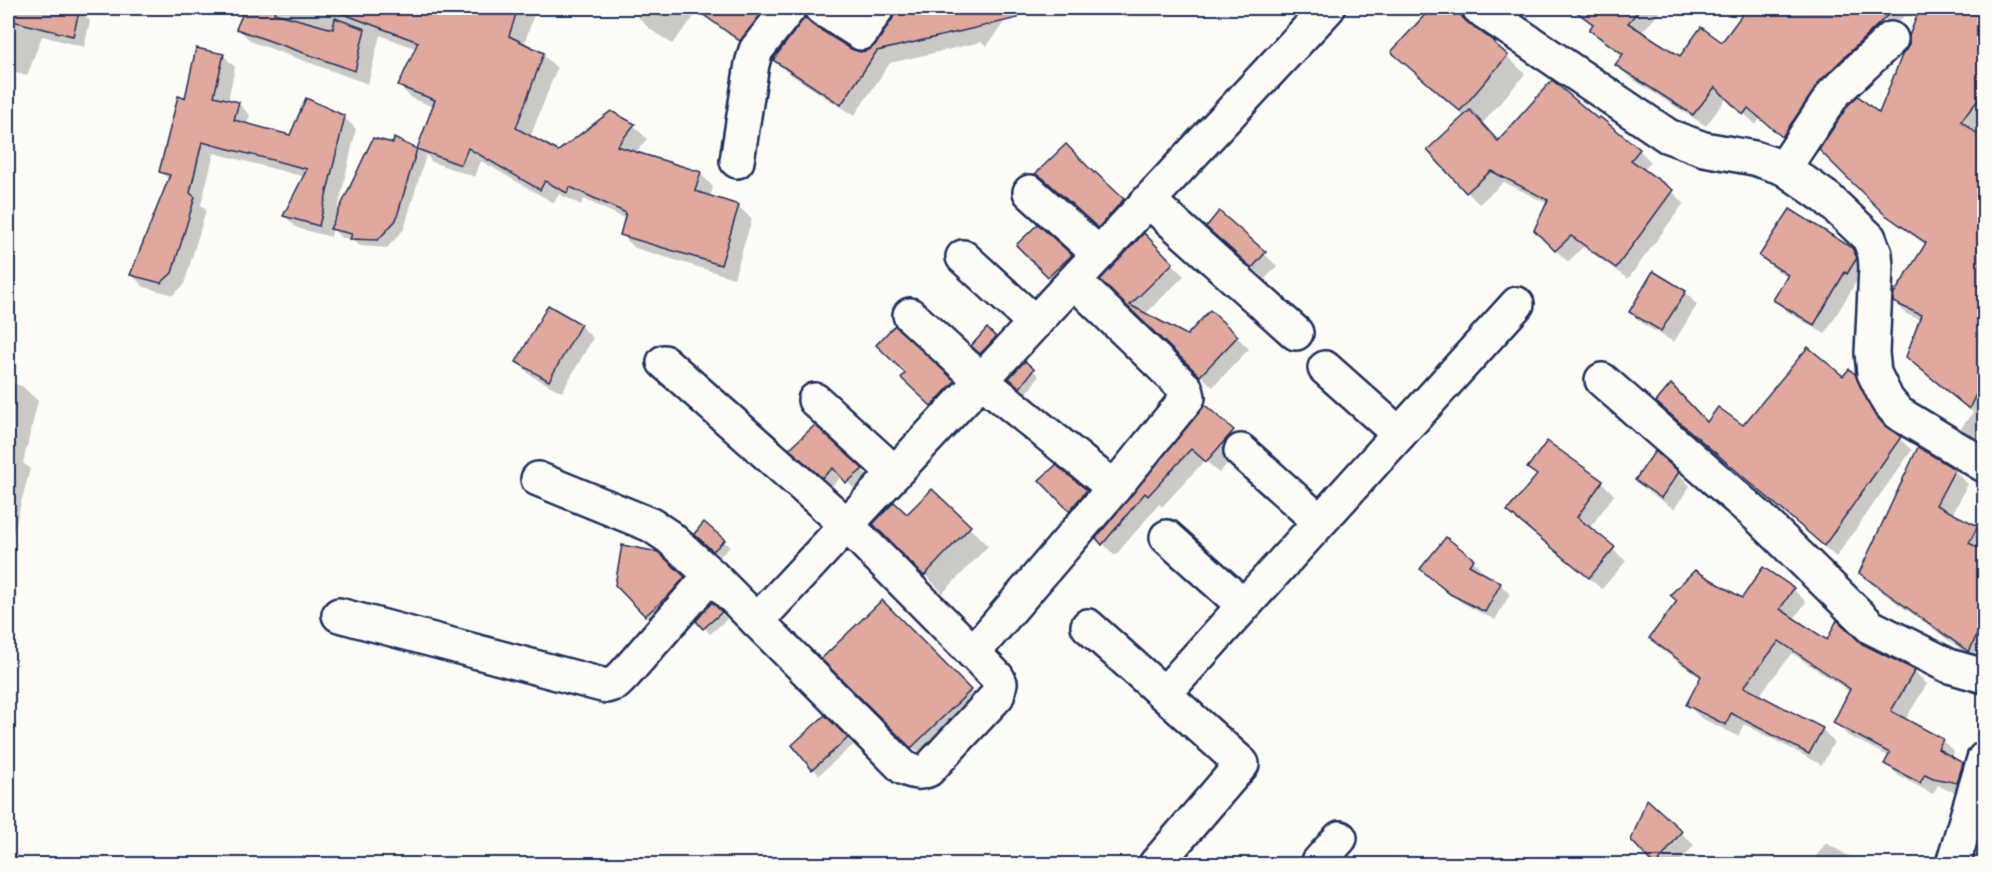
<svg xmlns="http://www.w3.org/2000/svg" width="1992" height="872" font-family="Itim,sans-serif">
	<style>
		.shadow { fill: #0003 }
		.building { fill: #e1a89d; stroke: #1b2f5e; stroke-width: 1.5 }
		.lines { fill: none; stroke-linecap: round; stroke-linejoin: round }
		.minor-casing { stroke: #1b2f5e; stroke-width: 38 }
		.minor { stroke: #fdfcf7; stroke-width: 33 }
	</style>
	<rect width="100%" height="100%" fill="#fdfcf7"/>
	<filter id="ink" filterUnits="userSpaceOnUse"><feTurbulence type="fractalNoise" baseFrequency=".0167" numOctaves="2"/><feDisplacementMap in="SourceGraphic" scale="12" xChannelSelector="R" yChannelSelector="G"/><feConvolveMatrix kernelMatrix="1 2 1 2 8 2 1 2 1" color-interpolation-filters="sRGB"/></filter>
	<g filter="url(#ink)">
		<!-- shadow -->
		<g class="shadow">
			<polygon points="8,8 70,8 79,10 90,21 84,47 42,36 27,76 8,69"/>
			<polygon points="247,8 536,8 524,45 543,55 557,68 530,138 558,153 611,113 634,126 647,139 635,153 700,173 713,187 710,197 738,206 752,219 734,278 635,248 621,234 626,219 584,199 581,205 559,194 554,203 481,161 475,177 432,162 426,155 404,229 387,248 360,246 353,240 340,237 333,229 331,237 297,228 285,216 305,177 214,153 201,205 206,210 184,285 173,295 144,287 132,275 169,180 161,172 186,100 223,55 235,67 228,101 238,103 250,115 247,125 291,137 344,117 356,129 336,218 394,145 395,140 418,151 434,107 413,99 399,86 417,49 380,35 368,84 252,42 238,29"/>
			<polygon points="633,8 769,8 754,53 698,12 672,44 650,29 637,16 639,11"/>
			<polygon points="905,8 1014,8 987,46 981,42 890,63 854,116 787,72 775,60 811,26 850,50 860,53 870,51 878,44 894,19 897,10"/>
			<polygon points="1433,8 1449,8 1507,56 1525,74 1482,124 1499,143 1598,121 1639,150 1651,162 1643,171 1672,191 1684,203 1628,279 1583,247 1568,262 1535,230 1548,204 1504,182 1479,204 1467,192 1465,117 1412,71 1394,52"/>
			<polygon points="1570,8 1664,8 1641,33 1680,58 1722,44 1759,22 1773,8 1852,8 1878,26 1889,37 1795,147 1760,119 1756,125 1727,97 1706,126 1629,77 1617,65 1623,56 1603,42 1591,30 1594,26"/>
			<polygon points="1883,8 1912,8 1893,27 1881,15 1884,9"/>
			<polygon points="1922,8 1973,8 1984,21 1984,447 1973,440 1961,428 1973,412 1908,357 1921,320 1906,314 1895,302 1926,245 1898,225 1821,150 1879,116 1910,45 1911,36"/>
			<polygon points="1037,174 1095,174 1136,213 1111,239"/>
			<polygon points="1220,213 1277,266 1265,279 1220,239"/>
			<polygon points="1038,226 1083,269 1061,289 1018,245"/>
			<polygon points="1144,236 1184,276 1145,314 1187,337 1237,337 1249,349 1213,387 1102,280"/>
			<polygon points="1851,249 1863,261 1867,270 1858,284 1856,282 1825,334 1786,311 1775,300 1788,278 1771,266 1761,255"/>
			<polygon points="1685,292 1697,305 1674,342 1643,324 1630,311"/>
			<polygon points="548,307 580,325 593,338 562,392 530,375 518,362"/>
			<polygon points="995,338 1001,344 987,359 973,345"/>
			<polygon points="1025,363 1039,376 1027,393 1017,384"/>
			<polygon points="1854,375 1867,388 1884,426 1912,450 1836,557 1658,402 1708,424 1743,427 1844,379"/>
			<polygon points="8,382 22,386 38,401 23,463 30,469 13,534 8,533"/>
			<polygon points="954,382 966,395 945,418 915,390"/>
			<polygon points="1205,407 1245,444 1219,473 1205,460 1162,507 1159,504 1115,556 1098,538"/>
			<polygon points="815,427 862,470 871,479 856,491 842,476 832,486 800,457"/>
			<polygon points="1056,467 1099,504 1083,523 1041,480"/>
			<polygon points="1529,467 1602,482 1614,495 1589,529 1626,561 1602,589 1521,524 1509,511 1538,476"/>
			<polygon points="1954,470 1968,484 1952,515 1977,527 1984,535 1984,662 1983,665 1875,587 1860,573"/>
			<polygon points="1678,473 1690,486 1674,509 1649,492 1637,479"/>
			<polygon points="932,491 988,546 943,593 875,524 908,517"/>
			<polygon points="704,524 730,547 720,556 702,540"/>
			<polygon points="1473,560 1482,570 1480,573 1501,585 1510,594 1495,620 1462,603 1431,578"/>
			<polygon points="1764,569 1793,589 1806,602 1794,619 1828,642 1861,645 1914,671 1927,684 1905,720 1942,740 1954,752 1951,758 1962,764 1975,777 1970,795 1947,790 1938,785 1933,794 1899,776 1886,764 1890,757 1847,735 1835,722 1850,692 1792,653 1759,696 1822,729 1834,742 1822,765 1744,724 1738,736 1701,718 1688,705 1701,678 1663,651 1651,638 1742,600"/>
			<polygon points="684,578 695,589 658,627 616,584"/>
			<polygon points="882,602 988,709 930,765 824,659"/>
			<polygon points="712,605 727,619 710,634 698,621"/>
			<polygon points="825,717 853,745 819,775 794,745"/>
			<polygon points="1648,801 1694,845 1679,864 1655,864 1633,840"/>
			<polygon points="1826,843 1852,858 1858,864 1812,864 1811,863"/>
		</g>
		<!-- building -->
		<g class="building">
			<polygon points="8,8 80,8 73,36 8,20"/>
			<polygon points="245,8 276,8 274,13 333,29 335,18 365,29 355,71 236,29"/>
			<polygon points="334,8 518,8 509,36 544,53 516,128 558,151 611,111 635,124 617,146 701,172 695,191 739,205 721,265 620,235 626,213 570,187 567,193 545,181 540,190 468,148 461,165 417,149 435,100 398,86 418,42 333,10"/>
			<polygon points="694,8 766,8 740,41"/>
			<polygon points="896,8 1017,8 1018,18 877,51 841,105 773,60 805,17 811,24 851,49 860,52 869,50 877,43 893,18"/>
			<polygon points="1431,8 1460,8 1462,17 1468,23 1495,42 1494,43 1508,55 1460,111 1391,52"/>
			<polygon points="1571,8 1641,8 1628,23 1680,56 1701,27 1722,42 1747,8 1895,8 1821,80 1782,137 1748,108 1743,115 1715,87 1693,115 1615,65 1623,54 1589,30 1593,24"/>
			<polygon points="1920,8 1984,8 1984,93 1961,121 1984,139 1984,377 1969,409 1906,357 1921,315 1893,302 1894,294 1926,243 1884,214 1819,150 1848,105 1858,96 1879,113 1902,55 1909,45 1909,36"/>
			<polygon points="196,48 224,54 214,96 239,102 234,120 290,135 306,98 345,116 319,226 283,216 307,169 202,142 190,193 195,197 172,273 161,283 130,275 170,175 159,172 178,96 185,98"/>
			<polygon points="1552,80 1598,119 1600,117 1640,149 1631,160 1673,190 1616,268 1571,236 1555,251 1534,230 1548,200 1491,171 1466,193 1427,150 1470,110 1498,141"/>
			<polygon points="373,138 393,143 394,138 417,149 396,220 378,240 350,239 352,234 330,229"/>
			<polygon points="1066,144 1094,173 1095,172 1124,199 1098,228 1043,178 1035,174"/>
			<polygon points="1790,209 1852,248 1857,258 1847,274 1845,272 1814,325 1773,300 1788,275 1759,256"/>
			<polygon points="1219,211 1266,252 1252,268 1206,227"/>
			<polygon points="1038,224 1072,255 1048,277 1016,245"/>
			<polygon points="1144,233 1173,263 1130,305 1187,335 1210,310 1238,336 1200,376 1100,280"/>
			<polygon points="1653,271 1686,291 1661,331 1629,312"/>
			<polygon points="548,305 581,324 549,381 516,362"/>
			<polygon points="895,325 955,381 931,406 901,378 905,373 876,345"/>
			<polygon points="987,328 996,337 980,354 971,346"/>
			<polygon points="1808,347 1843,376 1849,369 1855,374 1873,412 1884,425 1901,437 1824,546 1656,402 1671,384 1707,422 1718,407 1743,425"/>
			<polygon points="1025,361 1034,369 1020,388 1009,378"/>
			<polygon points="1205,405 1234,430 1206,462 1191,449 1148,496 1145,493 1102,545 1096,538"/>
			<polygon points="815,425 863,469 846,483 833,468 822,478 789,449"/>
			<polygon points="1547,441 1603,481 1577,517 1615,547 1589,578 1507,511 1537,475 1527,468"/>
			<polygon points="1918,447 1955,469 1936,505 1978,526 1969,543 1984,551 1984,619 1969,652 1859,573"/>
			<polygon points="1655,451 1679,472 1661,498 1635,480"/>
			<polygon points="1056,465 1087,490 1069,511 1039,480"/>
			<polygon points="932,489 971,526 924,576 873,524 894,502 907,514"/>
			<polygon points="704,522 725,540 713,551 694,534"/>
			<polygon points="1446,537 1474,559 1469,565 1501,583 1485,612 1450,594 1420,569"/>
			<polygon points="622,545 658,552 685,577 671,593 645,616 615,585"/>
			<polygon points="1763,567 1794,588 1780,609 1827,640 1837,620 1862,644 1915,670 1891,711 1943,739 1938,749 1963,763 1957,783 1933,778 1925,774 1920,783 1884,764 1890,753 1833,723 1850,689 1779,641 1744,687 1823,728 1809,754 1731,713 1726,725 1686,705 1701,676 1649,638 1677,601 1670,595 1695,570 1742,598"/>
			<polygon points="882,600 971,690 911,748 821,659"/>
			<polygon points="712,602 722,612 703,629 696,621"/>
			<polygon points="825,715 848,738 812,770 792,745"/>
			<polygon points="1647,799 1682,831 1657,864 1653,864 1631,840"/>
		</g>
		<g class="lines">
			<!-- minor casing -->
			<g class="minor-casing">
				<g id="minor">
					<polyline points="821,8 861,33 877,8"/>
					<polyline points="1479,8 1668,136 1704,149 1754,158 1784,168 1828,199 1869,238 1875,254 1876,267 1872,353 1874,373 1887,400 1898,413 1984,465"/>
					<polyline points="737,161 752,64 756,50 789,8"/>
					<polyline points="1784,168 1834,93 1891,39"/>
					<polyline points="1030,192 1099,254"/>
					<polyline points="1149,201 1296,333"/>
					<polyline points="963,257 1035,323"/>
					<polyline points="910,315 982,381 1114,488"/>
					<polyline points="1325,368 1399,434"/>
					<polyline points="1602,380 1760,518 1871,627 1949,666 1984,676"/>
					<polyline points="815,400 895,473"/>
					<polyline points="1241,451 1319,521"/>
					<path d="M538,479L651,525L669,537L711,575L904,768C913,772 919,774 928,770L997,696L1000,683L997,677L847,525L664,362"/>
					<polyline points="1167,537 1243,605"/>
					<polyline points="339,615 606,686 616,683 625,674 711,575"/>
					<polyline points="757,621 1328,8"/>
					<polyline points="1088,626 1242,764 1156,864"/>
					<polyline points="973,653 1114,488 1188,397 1186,389 1074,281"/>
					<polyline points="1164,694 1517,304"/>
					<polyline points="1317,864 1340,838"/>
					<polyline points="1953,864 1984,759"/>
				</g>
			</g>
			<!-- minor -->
			<use href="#minor" class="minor"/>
		</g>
	</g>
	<!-- margin -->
	<rect width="1992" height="872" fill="none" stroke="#fdfcf7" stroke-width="30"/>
	<rect x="15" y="15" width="1962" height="842" fill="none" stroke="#1b2f5e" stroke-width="2" filter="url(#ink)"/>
</svg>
